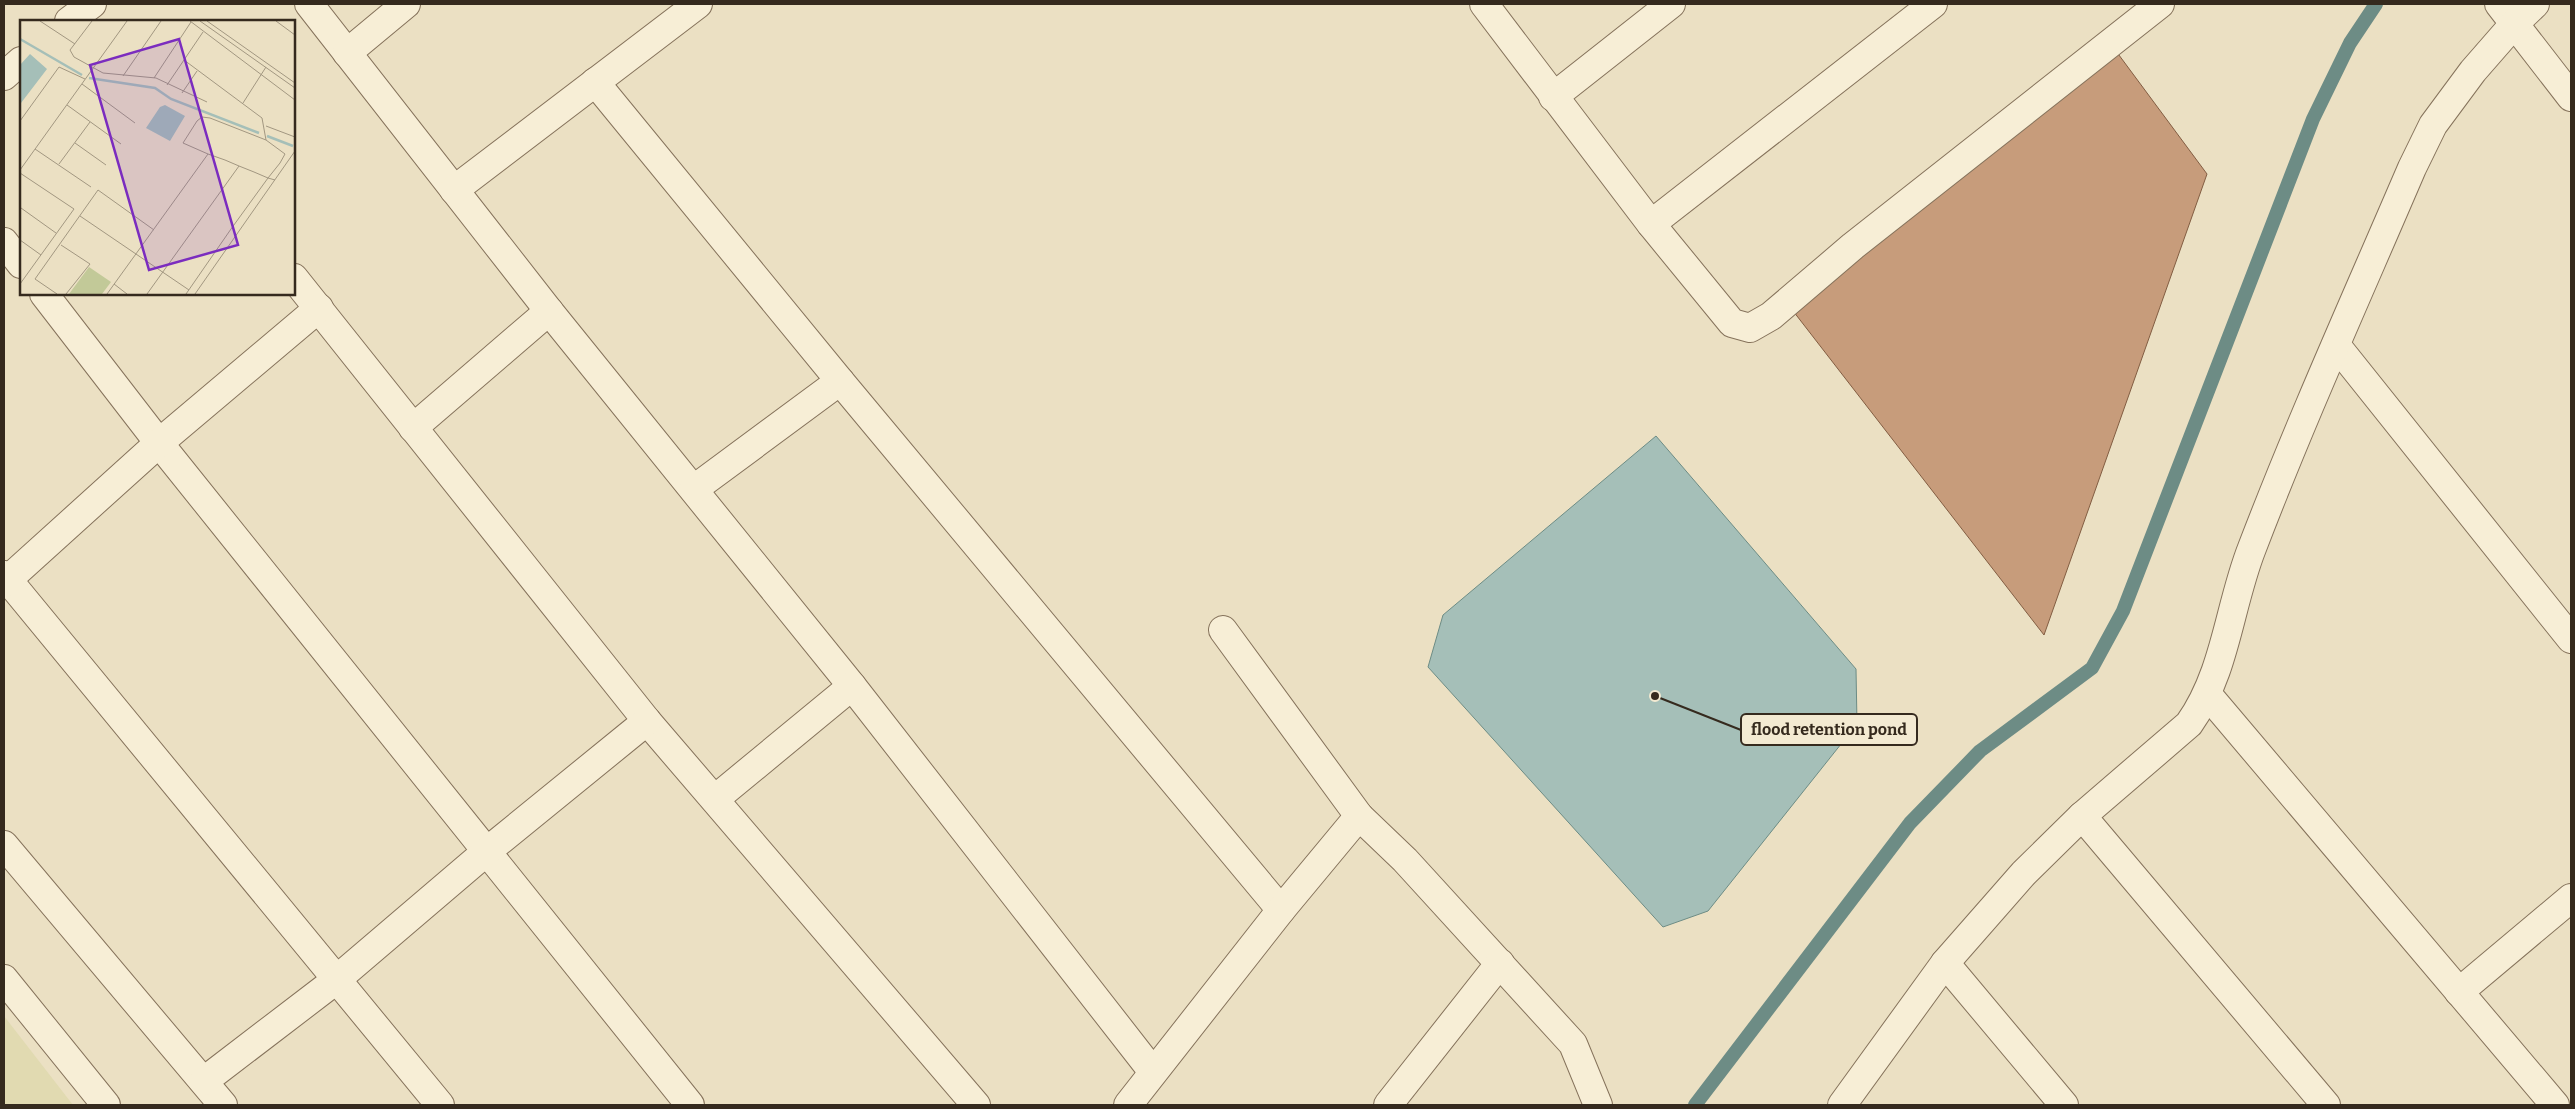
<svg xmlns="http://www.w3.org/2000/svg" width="2575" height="1109" font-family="Bitter,serif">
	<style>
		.farmland { fill: #e1dab1 }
		.water { fill: #a5bfb8; stroke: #6d8c85 }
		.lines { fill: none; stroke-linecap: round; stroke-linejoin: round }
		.stream { stroke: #6d8c85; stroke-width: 14 }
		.building { fill: #c79c7b; stroke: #825d42 }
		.minor-casing { stroke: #85725b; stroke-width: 30 }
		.minor { stroke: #f7eed6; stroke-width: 28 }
		.inset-river { fill: none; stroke: #a5bfb8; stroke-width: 2.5 }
		.inset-road { fill: none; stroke: #a29781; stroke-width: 1 }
		.view { fill: #7b2cbf; fill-opacity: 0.15; stroke: #7b2cbf; stroke-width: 2.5 }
		.inset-edge { fill: none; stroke: #352a1e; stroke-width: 2.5 }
		.leader { fill: none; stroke: #352a1e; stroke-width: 2 }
		.callout-dot { fill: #352a1e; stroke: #f3ead2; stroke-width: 2 }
		.callout { fill: #f3ead2; stroke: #352a1e; stroke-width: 2 }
		.callout-label { font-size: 16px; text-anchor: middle; font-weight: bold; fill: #352a1e }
	</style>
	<rect width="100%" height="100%" fill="#ebe0c3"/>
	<!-- farmland -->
	<polygon class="farmland" points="4,1016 73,1105 4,1105"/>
	<!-- water -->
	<polygon class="water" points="1656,436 1856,669 1857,724 1708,911 1663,927 1428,667 1443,615"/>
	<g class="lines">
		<!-- stream -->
		<polyline class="stream" points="1695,1105 1910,823 1980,751 2092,668 2123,611 2313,119 2350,43 2376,4"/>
	</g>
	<!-- building -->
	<polygon class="building" points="2113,47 2207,174 2044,635 1790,307"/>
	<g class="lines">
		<!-- minor casing -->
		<g class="minor-casing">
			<g id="minor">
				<polyline points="309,4 549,311 852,686 1153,1072"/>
				<polyline points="1484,4 1651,224 1732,323 1750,328 1771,316 1853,246 2160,4"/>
				<polyline points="2499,4 2571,97"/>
				<polyline points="69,21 92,4"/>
				<polyline points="347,53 406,4"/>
				<polyline points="4,76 21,61"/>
				<polyline points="595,82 840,381 1281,910"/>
				<polyline points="1553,97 1671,4"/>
				<polyline points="454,190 698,4"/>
				<polyline points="1651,224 1933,4"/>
				<polyline points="4,242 21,264"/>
				<polyline points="294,278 647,721 976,1105"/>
				<polyline points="44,294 159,443 690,1105"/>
				<polyline points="2336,345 2571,639"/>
				<polyline points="413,428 549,311"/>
				<polyline points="694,489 840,381"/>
				<polyline points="4,575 440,1105"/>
				<polyline points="4,583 159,443 319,308"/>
				<polyline points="1223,630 1359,816 1405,860 1573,1044 1598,1105"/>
				<polyline points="2208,695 2555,1105"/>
				<polyline points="715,799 852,686"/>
				<polyline points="2082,816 2326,1105"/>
				<polyline points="4,845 223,1105"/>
				<polyline points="1945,963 2064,1105"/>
				<polyline points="4,979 106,1105"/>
				<polyline points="2459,992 2571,898"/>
				<polyline points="204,1081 336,980 486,852 647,721"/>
				<polyline points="1128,1105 1281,910 1359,816"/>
				<polyline points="1388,1105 1500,963"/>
				<path d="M1842,1105L1945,963L2024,873L2082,816L2189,724C2226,672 2229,606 2252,548C2301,420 2358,294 2412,168L2433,125L2473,71L2514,24L2535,4"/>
			</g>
		</g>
		<!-- minor -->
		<use href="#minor" class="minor"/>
	</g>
	<!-- overview -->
	<g transform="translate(20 20)">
		<rect width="275" height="275" fill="#ebe0c3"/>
		<path d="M69,247L91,262L82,274H49Z" fill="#c2c998"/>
		<path d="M10,34L27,49L1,83L0,45ZM145,85L165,96L150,121L126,108L140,87Z" fill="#a5bfb8"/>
		<path class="inset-river" d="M0,19L62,55M69,58L135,68L151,79L239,113M247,116L273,126"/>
		<path class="inset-road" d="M20,1L55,24M72,1L50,30L54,37L83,53L136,58L187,82M170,1L275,80M180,1L275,68M187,1L275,63M256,1L275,15M164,40L242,98L246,120M103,56L141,1M134,58L171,2M62,64L115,103M147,65L183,12M162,73L177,51M223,83L246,47M47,85L101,124M0,101L39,47L65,59M246,106L275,117M55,123L86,145M15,129L71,167M39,144L70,102M0,150L107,1M0,153L54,189L0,264M1,188L36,213M60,196L169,270M0,220L21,235M41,225L70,244L46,274M94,264L107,274M37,274L15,259L78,170L134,210M87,274L188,134M127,274L219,146M166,274L211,209L248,158L260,143L265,134L246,120L190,98L182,97L177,101L163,123L188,134L205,140L219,146L234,152L248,158L255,160M175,274L275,131"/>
		<path class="view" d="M159,19L218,225L129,250L70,45Z"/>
		<rect width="275" height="275" class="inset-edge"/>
	</g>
	<!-- callouts -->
	<path class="leader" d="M1655 696L1741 730"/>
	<circle class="callout-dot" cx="1655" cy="696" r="5"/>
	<rect class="callout" x="1741" y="714" width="176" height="31" rx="5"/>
	<g class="callout-label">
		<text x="1829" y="735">flood retention pond</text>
	</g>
	<!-- border -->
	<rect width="2575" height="1109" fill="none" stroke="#352a1e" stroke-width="10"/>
</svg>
